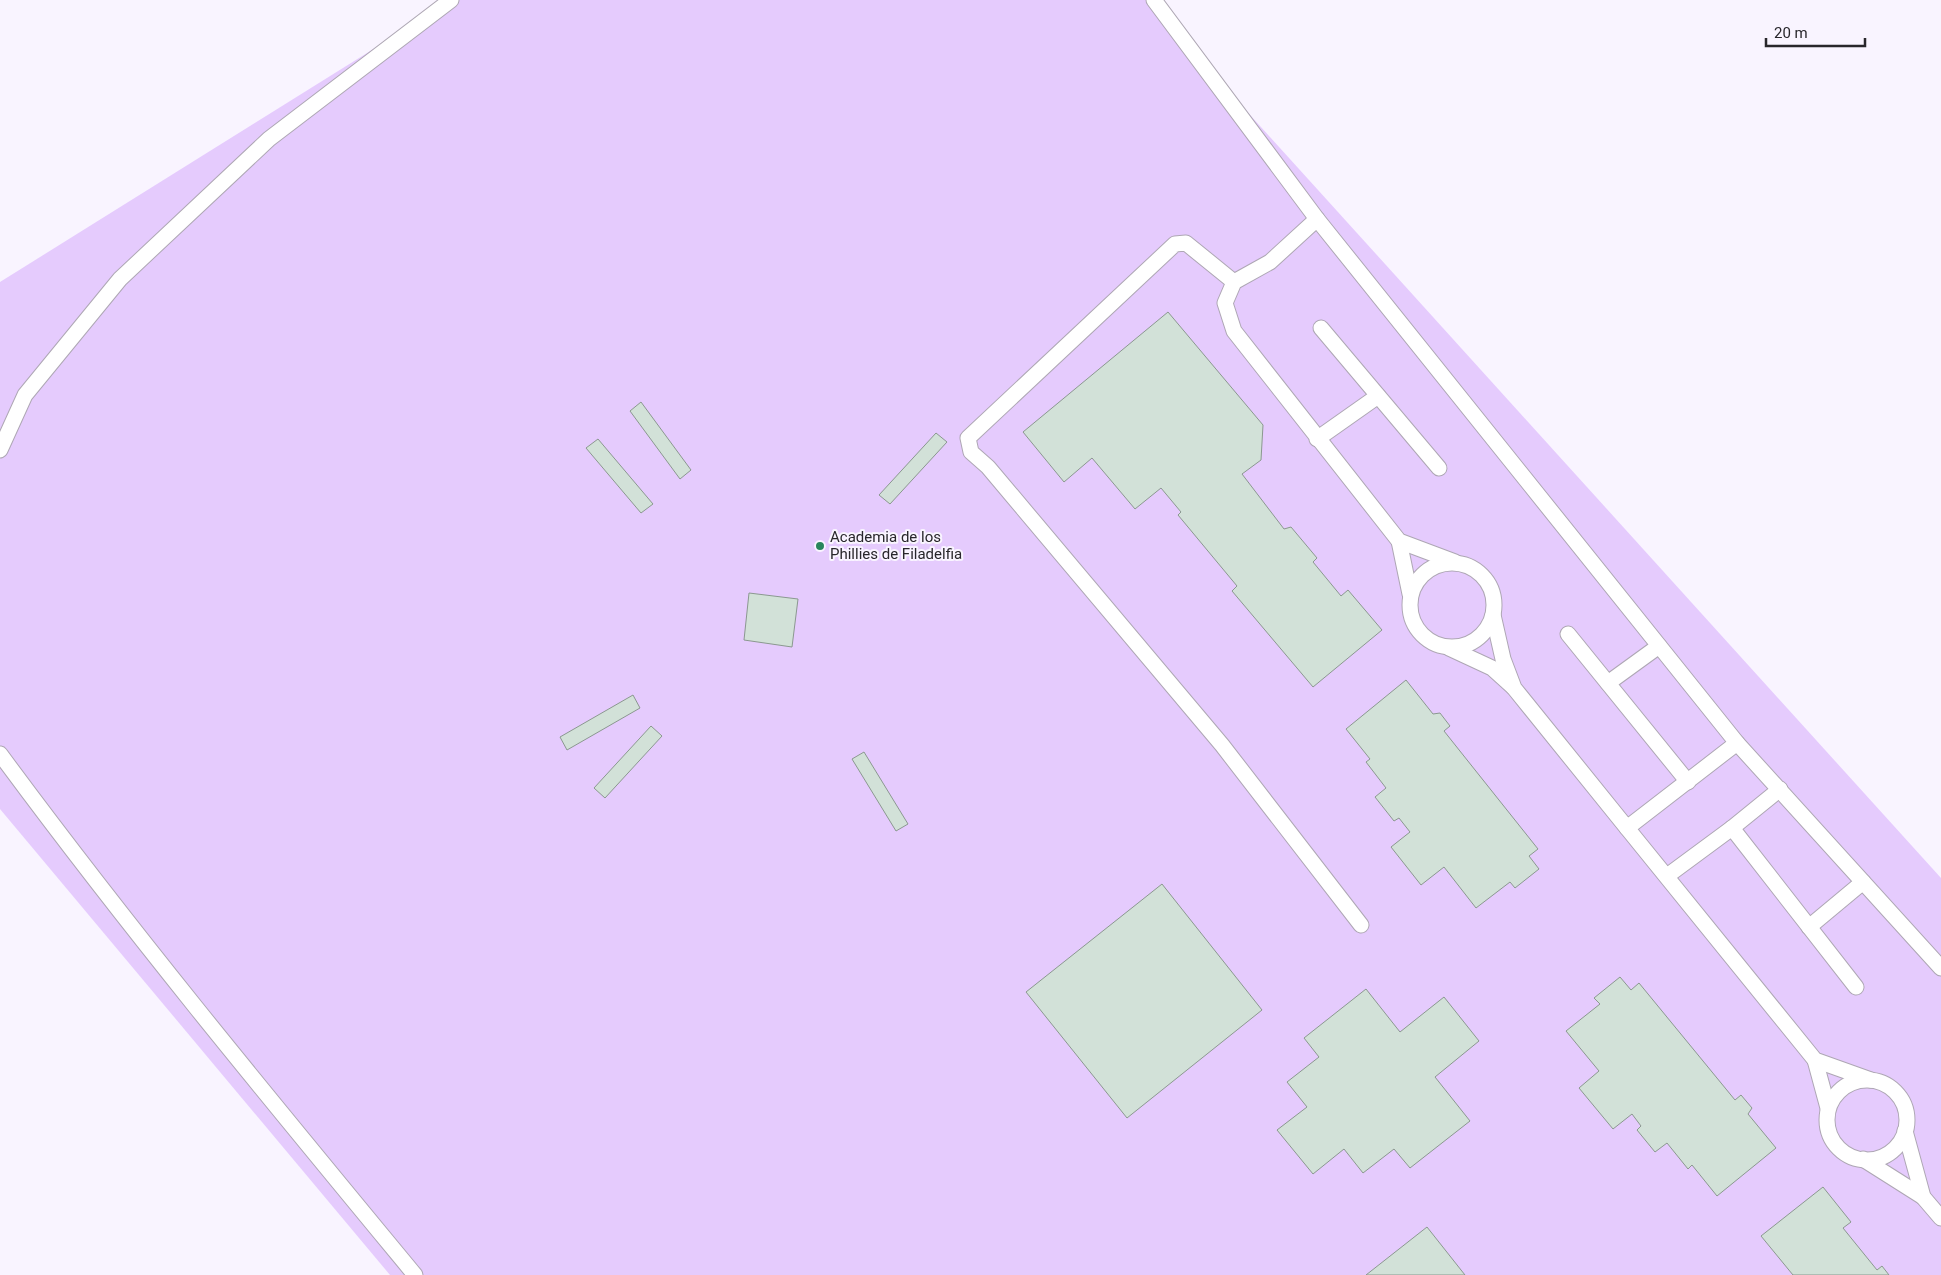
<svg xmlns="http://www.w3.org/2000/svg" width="1941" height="1275" font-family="Roboto,sans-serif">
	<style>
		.green { fill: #e5cbfd }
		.building { fill: #d2e1d8; stroke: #8b9890 }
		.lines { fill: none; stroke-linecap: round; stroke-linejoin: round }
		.lane-casing { stroke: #aea7b4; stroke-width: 17 }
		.lane { stroke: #fff; stroke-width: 15 }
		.poi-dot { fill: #29865c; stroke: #f9f4ff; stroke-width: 2 }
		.labels { text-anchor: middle; stroke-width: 4; stroke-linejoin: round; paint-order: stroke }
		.poi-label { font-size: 15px; fill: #28262b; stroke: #f9f4ff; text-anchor: start }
	</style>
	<rect width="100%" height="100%" fill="#f9f4ff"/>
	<!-- green -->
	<polygon class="green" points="452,0 1146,0 1941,878 1941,1275 390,1275 0,809 0,282"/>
	<!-- building -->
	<g class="building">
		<polygon points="1168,312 1263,425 1261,460 1242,474 1284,529 1291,527 1317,558 1313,562 1341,596 1348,590 1382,630 1313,687 1232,591 1237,586 1178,515 1181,512 1161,488 1135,509 1092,458 1064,482 1023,432"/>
		<polygon points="641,402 691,470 680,479 630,411"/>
		<polygon points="936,433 947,442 890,504 879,495"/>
		<polygon points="598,439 653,504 641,513 586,448"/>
		<polygon points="749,593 798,599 792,647 744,640"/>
		<polygon points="1406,680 1433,714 1440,713 1450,726 1444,731 1538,849 1529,856 1539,869 1515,888 1510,882 1476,908 1444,867 1421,885 1391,847 1410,832 1399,818 1394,821 1375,797 1386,788 1366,762 1370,759 1346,729"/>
		<polygon points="633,695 640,708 567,750 560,737"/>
		<polygon points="651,726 662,736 605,798 594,788"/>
		<polygon points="864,752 908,824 896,831 852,759"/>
		<polygon points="1162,884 1262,1010 1127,1118 1026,992"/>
		<polygon points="1620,977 1631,990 1639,983 1735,1100 1741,1095 1752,1108 1748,1114 1776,1148 1717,1196 1692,1165 1688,1169 1667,1143 1655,1152 1637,1130 1641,1126 1632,1114 1613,1129 1579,1088 1599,1071 1566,1031 1600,1004 1594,998"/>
		<polygon points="1366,989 1400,1032 1444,997 1479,1041 1435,1077 1470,1121 1410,1168 1394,1149 1363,1173 1344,1149 1313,1174 1277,1130 1307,1107 1287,1082 1319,1057 1304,1038"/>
		<polygon points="1823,1187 1851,1222 1843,1228 1877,1270 1882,1266 1889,1275 1793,1275 1761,1236"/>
		<polygon points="1427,1227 1465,1275 1366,1275"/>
	</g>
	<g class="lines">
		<!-- lane casing -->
		<g class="lane-casing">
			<g id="lane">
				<polyline points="1154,0 1317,219 1737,743 1941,968"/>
				<polyline points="1317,219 1270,262 1234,282 1225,303 1234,331 1399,541 1455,562"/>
				<polyline points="1234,282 1186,243 1175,244 968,438 971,452 988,467 1222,745 1361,925"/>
				<polyline points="1321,328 1439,468"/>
				<polyline points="1317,439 1378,396"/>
				<polyline points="0,450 25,395 120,279 269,139 451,0"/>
				<polyline points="1399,541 1410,594"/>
				<circle cx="1452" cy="605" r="42"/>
				<polyline points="1493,615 1503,659 1514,688 1627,828 1737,743"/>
				<polyline points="1568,634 1688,782"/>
				<polyline points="1449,648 1492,668 1513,687"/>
				<polyline points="1608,683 1659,646"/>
				<path d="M0,754C132,933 273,1103 415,1275"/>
				<polyline points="1627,828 1815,1060 1871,1080"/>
				<polyline points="1732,828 1856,987"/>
				<polyline points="1667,876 1732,828 1780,789"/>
				<polyline points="1809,927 1863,882"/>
				<polyline points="1815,1060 1828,1108"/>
				<circle cx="1867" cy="1120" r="40"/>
				<polyline points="1905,1131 1923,1197 1941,1218"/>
				<polyline points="1863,1159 1923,1197"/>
			</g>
		</g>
		<!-- lane -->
		<use href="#lane" class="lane"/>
	</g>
	<!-- markers -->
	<circle class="poi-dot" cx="820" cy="546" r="5"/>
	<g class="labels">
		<!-- poi labels -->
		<g class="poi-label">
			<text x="830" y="542">Academia de los<tspan x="830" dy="17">Phillies de Filadelfia</tspan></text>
		</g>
	</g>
	<!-- scale -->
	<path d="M1766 38v8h99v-8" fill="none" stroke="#28262b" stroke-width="2.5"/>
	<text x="1774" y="38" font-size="15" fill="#28262b" stroke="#f9f4ff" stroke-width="4" paint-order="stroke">20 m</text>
</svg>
